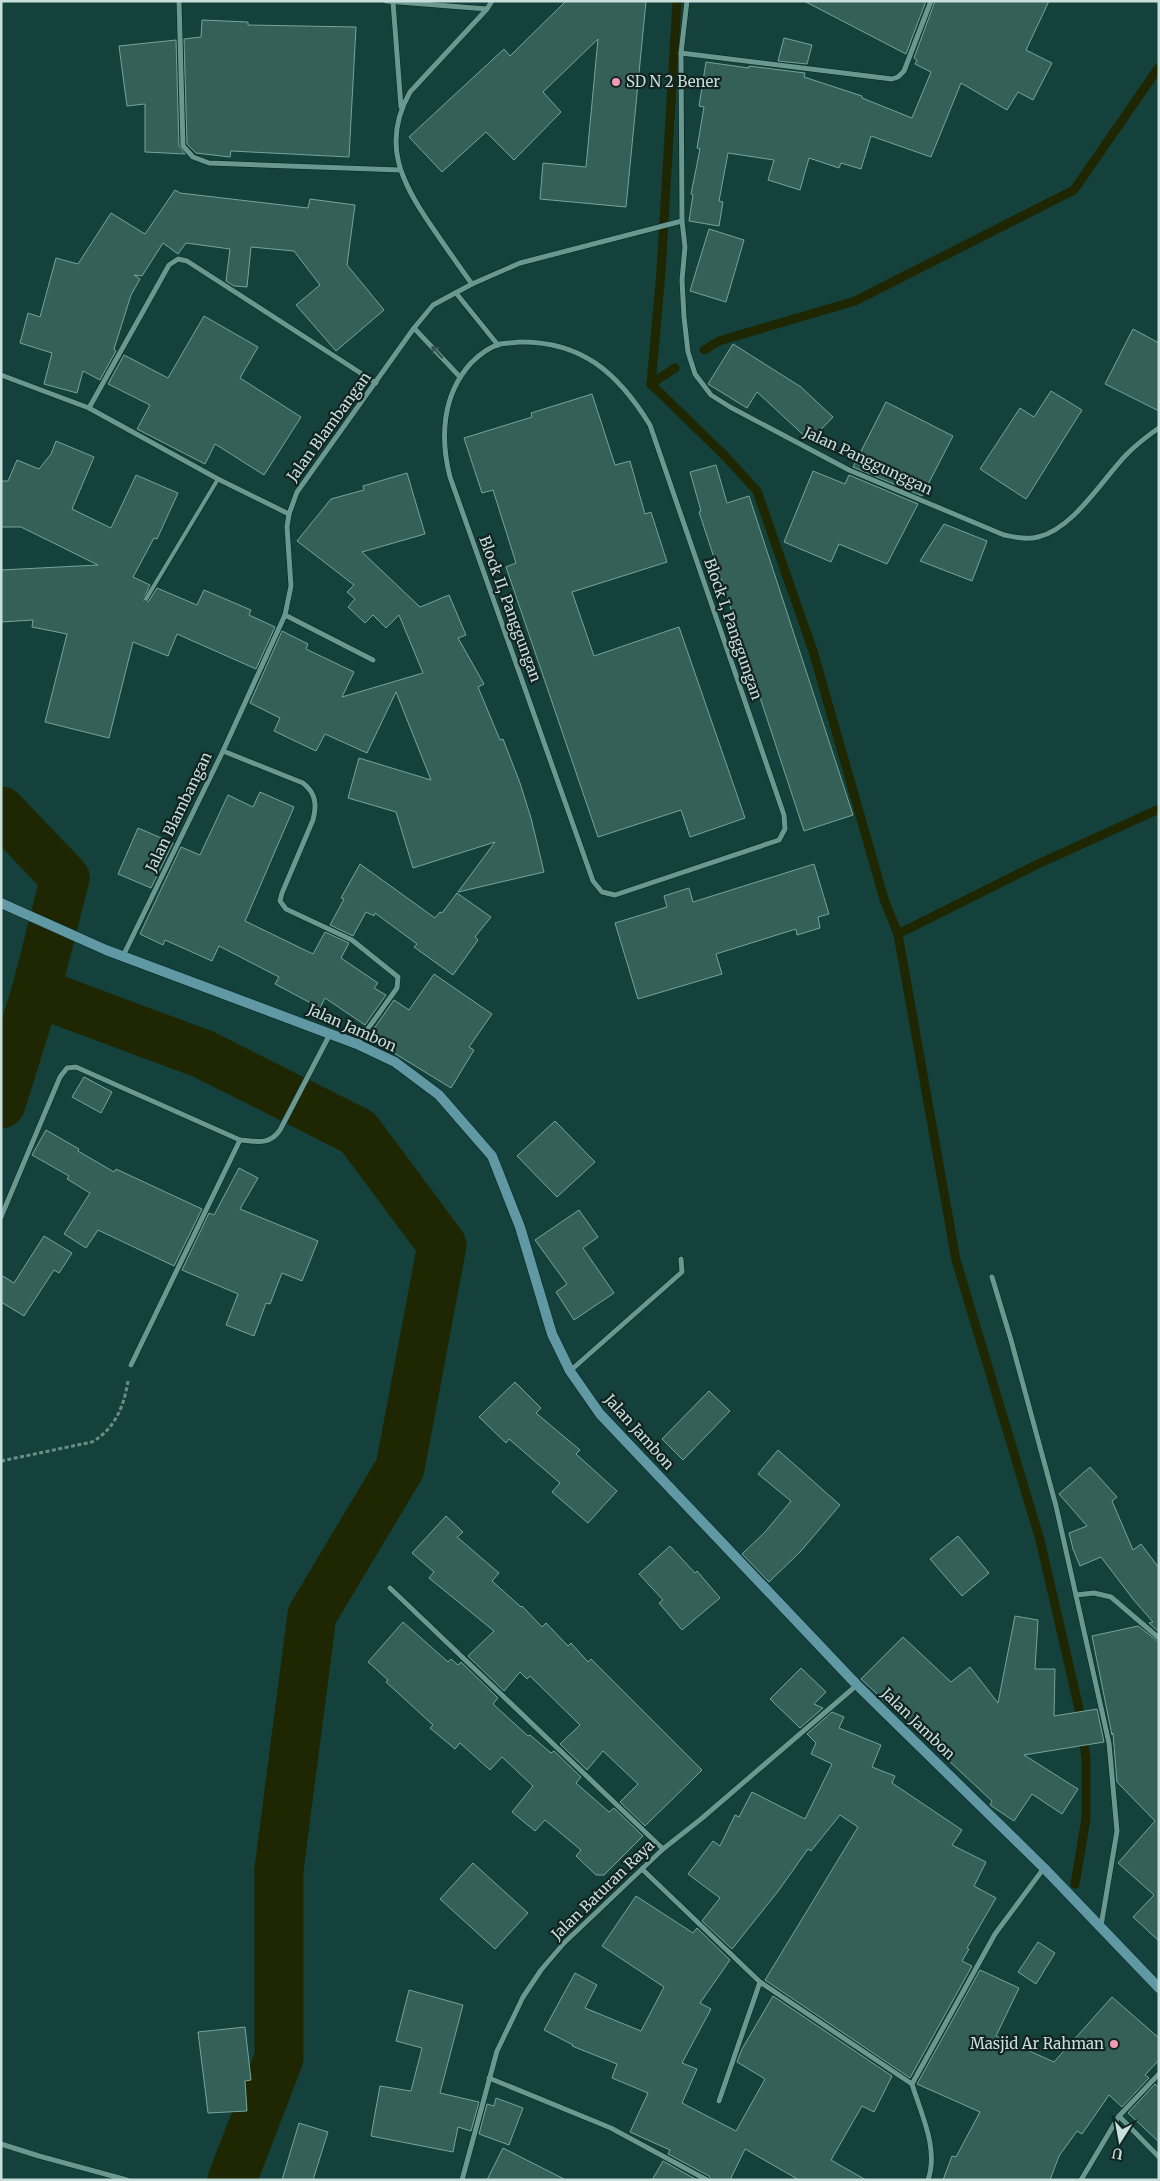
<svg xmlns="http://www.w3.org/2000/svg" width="1160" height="2181" font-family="Merriweather,serif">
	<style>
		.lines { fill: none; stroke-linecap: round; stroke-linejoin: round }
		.stream { stroke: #1e2702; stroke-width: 9 }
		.river { stroke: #1e2702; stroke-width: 49 }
		.building { fill: #346058; stroke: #76a49b }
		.service-casing { stroke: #032621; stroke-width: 5 }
		.minor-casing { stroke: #032621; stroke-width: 6 }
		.secondary-casing { stroke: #032621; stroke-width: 11 }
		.path { stroke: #6b8d88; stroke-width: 3; stroke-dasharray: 4 2.5; stroke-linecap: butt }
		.service { stroke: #6a978f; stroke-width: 4 }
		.minor { stroke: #6a978f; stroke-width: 5 }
		.secondary { stroke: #6098a4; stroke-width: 10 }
		.oneway { stroke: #35524d }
		.poi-dot { fill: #f19ab3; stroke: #122421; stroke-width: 2 }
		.labels { text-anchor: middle; stroke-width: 4.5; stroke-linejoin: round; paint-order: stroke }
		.poi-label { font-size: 15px; fill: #c8dfdb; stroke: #122421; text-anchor: start }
		.street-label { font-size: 15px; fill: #c8dfdb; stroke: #122421 }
	</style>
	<rect width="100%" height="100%" fill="#14413b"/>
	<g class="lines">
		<!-- stream -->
		<g class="stream">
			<polyline points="704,350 719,341 855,301 1074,190 1159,67"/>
			<polyline points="651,384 725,456 757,491 813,651 884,899 898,934 956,1260 1040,1540 1080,1713 1086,1760 1086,1819 1075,1884"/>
			<polyline points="651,384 661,272 677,1"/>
			<polyline points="651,384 675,368"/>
			<polyline points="898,934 1038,864 1159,809"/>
		</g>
		<!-- river -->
		<g class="river">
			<polyline points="1,811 65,878 36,992 1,1104"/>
			<polyline points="36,992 203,1054 358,1132 442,1245 400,1468 312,1615 279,1869 279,2058 232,2180"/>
		</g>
	</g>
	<!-- building -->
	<g class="building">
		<polygon points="566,1 646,1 626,207 540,199 543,163 586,167 598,39 543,92 561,112 514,160 486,132 442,172 409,137 504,49 510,56"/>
		<polygon points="804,1 926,1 906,54"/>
		<polygon points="935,1 1049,1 1026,50 1052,63 1033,100 1018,92 1007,110 961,83 931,157 871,136 861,169 841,163 839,168 809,158 800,190 768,180 774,160 728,153 719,201 723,202 719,226 689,221 693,195 691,194 700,149 697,148 704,107 699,106 706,62 749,68 749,66 805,73 804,77 862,96 862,98 912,118 931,72 915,64 917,60 914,58"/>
		<polygon points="202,20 248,22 248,25 356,27 349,157 231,151 230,157 196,153 187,144 184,39 201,37"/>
		<polygon points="784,38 812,45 807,64 778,61"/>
		<polygon points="176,40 179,146 185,154 145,152 145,104 127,106 119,46"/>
		<polygon points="175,190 180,193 308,208 310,199 355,205 347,265 384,310 336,351 296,305 320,285 294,251 251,247 247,287 234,286 226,281 230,249 186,243 178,254 163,243 142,276 134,275 140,279 131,295 114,349 116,351 100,380 83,371 77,393 44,384 52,353 20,343 28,313 40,317 56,258 78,264 111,213 145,234"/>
		<polygon points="709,229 744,240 726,302 690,291"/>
		<polygon points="204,316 258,347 240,378 301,417 264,475 215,444 205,464 137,429 150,405 108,384 124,355 168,378"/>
		<polygon points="1133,329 1159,343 1159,411 1105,384"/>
		<polygon points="733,344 801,387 833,417 810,441 757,392 747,408 708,384"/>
		<polygon points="1051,391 1082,410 1026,499 980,469 1020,408 1034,417"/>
		<polygon points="592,394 615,465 630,461 645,514 651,512 667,562 572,592 594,656 679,627 745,818 690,837 681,810 598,837 506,567 516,563 493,490 482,493 464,438 532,417 531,413"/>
		<polygon points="886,402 953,436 922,496 853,467"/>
		<polygon points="56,441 94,457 72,509 111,528 136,475 178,493 157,539 154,538 133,577 150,585 143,600 148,602 157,588 197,605 204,590 251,610 249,615 275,627 256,669 177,634 168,656 133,642 109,738 45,722 67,634 32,627 33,620 1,622 1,570 98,565 21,527 1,527 1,481 8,481 17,460 39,469 51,454"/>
		<polygon points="716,465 727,503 749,496 853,815 804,831 699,512 701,511 690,472"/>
		<polygon points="813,471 845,484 849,475 918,504 887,564 839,544 831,562 784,542"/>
		<polygon points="407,473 425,534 362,552 420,607 449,595 466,635 458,638 484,684 478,687 500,740 503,739 520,783 531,818 544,872 458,892 495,842 413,868 396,812 348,798 359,758 431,780 396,692 367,753 325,734 316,751 274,731 280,718 250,703 282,631 308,644 306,649 354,672 342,697 423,673 399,615 386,628 373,615 365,623 348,607 355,599 347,592 354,585 297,541 331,499 364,490 363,486"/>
		<polygon points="944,524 987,541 972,581 920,561"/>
		<polygon points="260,792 294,807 245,921 313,954 325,932 349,943 341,958 378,983 374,988 386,995 365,1025 325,998 320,1008 275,984 279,977 219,946 212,961 165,940 163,945 140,934 181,847 200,855 228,795 253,807"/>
		<polygon points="138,828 173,843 151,888 118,874"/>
		<polygon points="360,864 435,918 440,912 442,913 457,893 491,917 475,937 478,940 453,975 414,947 417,944 375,913 374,916 366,912 353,936 330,925 344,899 341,898"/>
		<polygon points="814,864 829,914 818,917 820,928 797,935 796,929 716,954 722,974 638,999 615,923 667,907 664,896 689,888 693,902"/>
		<polygon points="434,974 492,1014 469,1047 474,1050 451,1088 368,1037 394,1000 409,1010"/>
		<polygon points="84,1077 112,1092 101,1113 72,1097"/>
		<polygon points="555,1121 595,1162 557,1197 517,1156"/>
		<polygon points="46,1130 79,1149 78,1151 114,1172 116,1169 202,1209 174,1266 98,1230 86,1248 64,1234 90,1193 67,1179 69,1176 32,1155"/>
		<polygon points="239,1168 258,1178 240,1209 318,1241 302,1281 282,1273 270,1304 266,1303 254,1336 226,1325 238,1294 182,1270 209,1213 214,1215"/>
		<polygon points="579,1210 598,1237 583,1248 614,1293 574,1320 556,1292 567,1284 535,1240"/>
		<polygon points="44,1236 72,1253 59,1273 54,1270 24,1316 1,1302 1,1275 14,1283"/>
		<polygon points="515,1382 541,1408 536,1413 580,1450 576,1454 617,1491 588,1523 552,1492 560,1483 509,1439 506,1443 479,1417"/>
		<polygon points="709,1391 730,1411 683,1460 662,1439"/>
		<polygon points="778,1450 840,1505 801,1551 769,1582 742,1554 765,1532 791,1501 758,1474"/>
		<polygon points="1090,1467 1117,1497 1112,1501 1133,1550 1141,1544 1159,1568 1159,1632 1149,1623 1153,1622 1133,1599 1101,1557 1080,1566 1073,1549 1069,1533 1087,1526 1059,1494"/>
		<polygon points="446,1516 463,1532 457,1537 499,1573 492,1581 521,1607 522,1606 542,1627 546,1623 568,1646 571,1643 588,1662 591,1659 702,1770 645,1826 620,1802 638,1784 603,1751 587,1770 560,1744 580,1725 530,1676 527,1679 520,1672 504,1691 468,1656 494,1631 429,1578 434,1572 412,1553"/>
		<polygon points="958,1536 989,1573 962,1596 930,1559"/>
		<polygon points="670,1546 695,1573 697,1571 720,1598 682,1630 659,1603 663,1600 639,1574"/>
		<polygon points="1015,1616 1038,1620 1035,1669 1055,1669 1054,1716 1097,1709 1104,1742 1024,1755 1078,1789 1062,1814 1032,1794 1014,1821 990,1805 992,1801 861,1679 903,1637 951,1682 970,1667 998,1703"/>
		<polygon points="403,1622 448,1662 451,1659 458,1665 461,1662 498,1698 493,1704 528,1736 530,1735 551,1753 554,1751 581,1777 576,1783 609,1812 614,1808 643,1836 604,1875 596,1875 576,1856 581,1850 545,1820 535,1831 512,1812 533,1786 502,1757 490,1770 460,1743 455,1749 430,1728 433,1725 386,1682 388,1680 368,1662"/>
		<polygon points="1138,1626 1159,1642 1159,1941 1133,1917 1154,1895 1118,1863 1155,1821 1117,1782 1113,1733 1112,1735 1092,1636"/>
		<polygon points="801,1668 826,1692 814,1704 823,1708 800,1728 770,1699"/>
		<polygon points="832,1712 844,1717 839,1728 881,1745 872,1767 895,1776 892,1783 962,1830 952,1845 986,1862 974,1886 996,1898 967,1948 969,1949 962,1961 972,1966 910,2078 765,1980 858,1827 840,1815 811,1851 808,1849 779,1890 732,1949 702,1921 720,1898 688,1874 713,1841 720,1846 735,1815 739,1817 752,1792 805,1819 832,1764 811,1754 816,1743 807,1734"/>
		<polygon points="473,1863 528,1913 495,1949 440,1899"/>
		<polygon points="636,1896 693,1933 697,1928 730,1960 700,2003 711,2009 682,2063 697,2069 682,2103 736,2131 765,2079 737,2062 742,2049 773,1996 892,2076 874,2112 862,2106 831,2160 866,2180 799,2180 745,2149 730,2180 711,2180 709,2176 668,2154 670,2150 630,2132 648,2093 612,2078 617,2064 572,2046 573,2045 544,2030 575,1973 597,1985 585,2008 641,2031 664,1987 602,1946"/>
		<polygon points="1038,1942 1055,1953 1036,1984 1018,1972"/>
		<polygon points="980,1970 1019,1988 996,2036 1054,2062 1112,1997 1159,2038 1159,2060 1145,2075 1149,2078 1122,2107 1109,2095 1082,2134 1077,2131 1059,2156 1050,2180 943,2180 952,2156 956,2157 980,2112 917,2084"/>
		<polygon points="409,1990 463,2005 440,2093 479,2102 471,2131 458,2127 453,2152 371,2136 380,2086 411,2091 422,2048 396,2041"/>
		<polygon points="245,2027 251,2080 245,2081 247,2111 208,2113 198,2032"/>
		<polygon points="1155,2084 1159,2088 1159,2142 1128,2113"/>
		<polygon points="496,2098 523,2108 509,2145 479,2134 487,2104 494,2106"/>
		<polygon points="299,2123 328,2132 313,2180 282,2180"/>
		<polygon points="503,2148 566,2180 487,2180"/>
		<polygon points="663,2161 697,2180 652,2180"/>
	</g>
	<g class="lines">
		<!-- service casing -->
		<g class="service-casing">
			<polyline id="service" points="146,599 218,479"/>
		</g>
		<!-- minor casing -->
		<g class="minor-casing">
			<g id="minor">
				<polyline points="179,1 183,146 193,157 209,163 400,170"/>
				<polyline points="386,1 487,9"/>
				<path d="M687,1L681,53L682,221L685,247L682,280L684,317L688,352L695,374L711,395L730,407L849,470L1004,535C1015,537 1026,540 1038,537C1073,529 1102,480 1126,455C1136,445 1147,436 1159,428"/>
				<polyline points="393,2 401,107"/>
				<polyline points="681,53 892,79 898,77 904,71 931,1"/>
				<path d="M472,284C458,265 445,246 432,227C401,182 381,143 410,92L487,9L492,1"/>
				<polyline points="456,293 498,345"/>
				<polyline points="414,328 460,377"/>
				<path d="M519,342C582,341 618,373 650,425L784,815L785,829L779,840L615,895L602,892L593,881L450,477C440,438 442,395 471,363C478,356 489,347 500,344C506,343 513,343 519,342Z"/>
				<polyline points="1,375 89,408 218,479 289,514"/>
				<polyline points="89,408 169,265 178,259 187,261 376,383"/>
				<polyline points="285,615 373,660"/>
				<path d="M223,751L303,783C316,793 317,805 313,820L282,893L280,901L286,909L352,940L398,977L397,988L357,1044"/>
				<polyline points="123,956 223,751 285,615 291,586 287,527 289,514 297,492 414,328 433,305 472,284 520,263 682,221"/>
				<path d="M1,1217L60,1077L67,1068L76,1067L240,1140C256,1141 269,1146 280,1130L330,1034"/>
				<polyline points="992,1277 1011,1340 1056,1506 1109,1743 1117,1831 1101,1926"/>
				<polyline points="131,1365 240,1140"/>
				<polyline points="570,1371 682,1272 681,1259"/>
				<polyline points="390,1588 663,1849"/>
				<polyline points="1076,1595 1094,1593 1111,1597 1159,1638"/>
				<polyline points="642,1869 760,1982 912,2084"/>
				<polyline points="489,2078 611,2128 707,2180"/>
				<polyline points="719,2101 760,1982"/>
				<polyline points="1119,2116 1159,2157"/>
				<polyline points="1,2144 39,2156 127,2180"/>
				<polyline points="462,2180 497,2051 523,1997 541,1970 564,1943 663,1849 701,1819 857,1685"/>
				<path d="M928,2180C939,2149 921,2114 912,2084L995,1934L1044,1868"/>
				<polyline points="1081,2180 1119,2116 1159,2074"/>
			</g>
		</g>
		<!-- secondary casing -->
		<g class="secondary-casing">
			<polyline id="secondary" points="1,903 106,950 357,1044 395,1062 439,1095 492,1156 520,1227 552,1334 570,1371 600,1414 857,1685 1044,1868 1159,1988"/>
		</g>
		<!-- path -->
		<path class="path" d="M1,1461L92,1442C115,1429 124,1406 128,1381"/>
		<!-- service -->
		<use href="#service" class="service"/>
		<!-- minor -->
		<use href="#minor" class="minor"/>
		<!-- secondary -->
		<use href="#secondary" class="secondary"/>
	</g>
	<!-- one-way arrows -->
	<defs><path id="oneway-shaft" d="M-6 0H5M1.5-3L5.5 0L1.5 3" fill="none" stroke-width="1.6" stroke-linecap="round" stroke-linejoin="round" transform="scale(1.25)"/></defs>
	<use class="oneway" href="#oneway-shaft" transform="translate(437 352) rotate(-133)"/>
	<!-- markers -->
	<g class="poi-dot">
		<circle cx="616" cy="82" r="5"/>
		<circle cx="1114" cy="2044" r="5"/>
	</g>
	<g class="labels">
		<!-- poi labels -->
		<g class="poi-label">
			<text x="626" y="87">SD N 2 Bener</text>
			<text x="1104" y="2049" text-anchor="end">Masjid Ar Rahman</text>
		</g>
		<!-- street labels -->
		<g class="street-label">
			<text transform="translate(329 427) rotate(-54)" y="5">Jalan Blambangan</text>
			<text transform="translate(868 461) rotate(25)" y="5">Jalan Panggunggan</text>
			<text transform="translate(510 609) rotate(70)" y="5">Block II, Panggungan</text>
			<text transform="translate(733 629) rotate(71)" y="5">Block I, Panggungan</text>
			<text transform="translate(179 812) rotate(-64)" y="5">Jalan Blambangan</text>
			<text transform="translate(352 1028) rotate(24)" y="5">Jalan Jambon</text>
			<text transform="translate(639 1432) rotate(48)" y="5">Jalan Jambon</text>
			<text transform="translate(918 1724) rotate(44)" y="5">Jalan Jambon</text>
			<text transform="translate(603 1890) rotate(-44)" y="5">Jalan Baturan Raya</text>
		</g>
	</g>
	<!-- border -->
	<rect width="1160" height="2181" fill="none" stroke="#c8dfdb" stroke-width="5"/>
	<!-- north arrow -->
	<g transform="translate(1120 2141) rotate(191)" stroke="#122421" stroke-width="4" paint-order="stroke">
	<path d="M0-4L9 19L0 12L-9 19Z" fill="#c8dfdb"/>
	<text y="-8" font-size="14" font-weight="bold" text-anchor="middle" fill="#c8dfdb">U</text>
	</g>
</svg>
